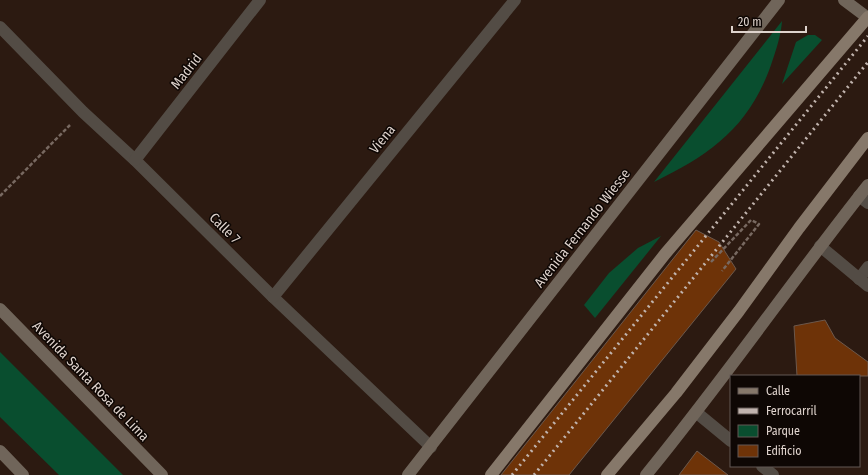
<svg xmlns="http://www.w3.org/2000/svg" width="868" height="475" font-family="'Fira Sans Condensed',sans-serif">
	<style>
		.green { fill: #094e2f }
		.building { fill: #6e3308; stroke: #6c584c }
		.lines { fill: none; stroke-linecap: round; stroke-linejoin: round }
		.path { stroke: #786961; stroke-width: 2.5; stroke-dasharray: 4 2; stroke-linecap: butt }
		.lane { stroke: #534c45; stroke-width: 12 }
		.street { stroke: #534c45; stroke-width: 12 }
		.secondary { stroke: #70655a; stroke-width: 12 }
		.primary { stroke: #86786a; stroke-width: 12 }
		.rail { stroke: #c1b4ae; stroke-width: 3; stroke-dasharray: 2 4; stroke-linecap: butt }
		.labels { text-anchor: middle; stroke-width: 3; stroke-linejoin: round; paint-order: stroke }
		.street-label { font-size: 14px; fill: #dfd3cd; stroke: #0e0704 }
	</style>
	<rect width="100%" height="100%" fill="#2c1a11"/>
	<!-- green -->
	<g class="green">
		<path d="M782,21C781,36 776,50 771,65C749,127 711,154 654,182Z"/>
		<polygon points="808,35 815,35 822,40 782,84 796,42"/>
		<polygon points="661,236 595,318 584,305 609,273 638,248"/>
		<polygon points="0,352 123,475 59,475 0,417"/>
	</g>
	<!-- building -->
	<g class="building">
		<polygon points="696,230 719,242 736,269 569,475 501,475"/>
		<polygon points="825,320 835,338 868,362 868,376 797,376 794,326"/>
		<polygon points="697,451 728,475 679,475"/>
	</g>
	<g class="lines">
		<!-- path -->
		<g class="path">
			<polyline points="0,196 70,125"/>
			<polyline points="711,262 751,220 759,224 722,271"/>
		</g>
		<!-- lane -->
		<g class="lane">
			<polyline points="859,196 868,203"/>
			<polyline points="859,279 868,267"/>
		</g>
		<!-- street -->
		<g class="street">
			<polyline points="0,27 83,112 135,160 273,297 431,447"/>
			<polyline points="135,160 260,0"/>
			<polyline points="820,246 868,286"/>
			<polyline points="273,297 515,0"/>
			<polyline points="697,413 731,441"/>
			<polyline points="762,466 773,475"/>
		</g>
		<!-- secondary -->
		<g class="secondary">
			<polyline points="844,0 868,18"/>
			<polyline points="0,309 162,475"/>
			<polyline points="0,451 23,475"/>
			<polyline points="408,475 779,0"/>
			<path d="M646,475C723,381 792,281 868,185"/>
		</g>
		<!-- primary -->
		<g class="primary">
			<polyline points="491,475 665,254 868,17"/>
			<polyline points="607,475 676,393 739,311 799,228 868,138"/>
		</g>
		<!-- rail -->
		<g class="rail">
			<polyline points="512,475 868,36"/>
			<polyline points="534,475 868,62"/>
		</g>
	</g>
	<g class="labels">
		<!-- street labels -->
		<g class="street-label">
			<text transform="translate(186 71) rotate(-52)" y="5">Madrid</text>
			<text transform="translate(382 139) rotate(-51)" y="5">Viena</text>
			<text transform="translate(225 228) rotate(45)" y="5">Calle 7</text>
			<text transform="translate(582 228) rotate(-52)" y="5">Avenida Fernando Wiesse</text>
			<text transform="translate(91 381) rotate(46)" y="5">Avenida Santa Rosa de Lima</text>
		</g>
	</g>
	<!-- legend -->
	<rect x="730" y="375" width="130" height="92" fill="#0e0704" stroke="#625954"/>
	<rect x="738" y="388" width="20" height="6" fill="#86786a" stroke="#625954"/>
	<text x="766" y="395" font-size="12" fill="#dfd3cd">Calle</text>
	<rect x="738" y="408" width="20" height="6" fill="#c1b4ae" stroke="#625954"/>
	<text x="766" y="415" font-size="12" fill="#dfd3cd">Ferrocarril</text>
	<rect x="738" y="425" width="20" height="12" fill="#094e2f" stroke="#625954"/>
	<text x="766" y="435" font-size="12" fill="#dfd3cd">Parque</text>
	<rect x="738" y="445" width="20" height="12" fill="#6e3308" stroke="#625954"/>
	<text x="766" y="455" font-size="12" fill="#dfd3cd">Edificio</text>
	<!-- scale -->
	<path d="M732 26v6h74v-6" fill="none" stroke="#dfd3cd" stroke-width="2"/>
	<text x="738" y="26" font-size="12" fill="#dfd3cd" stroke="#0e0704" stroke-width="3" paint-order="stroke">20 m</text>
</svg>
